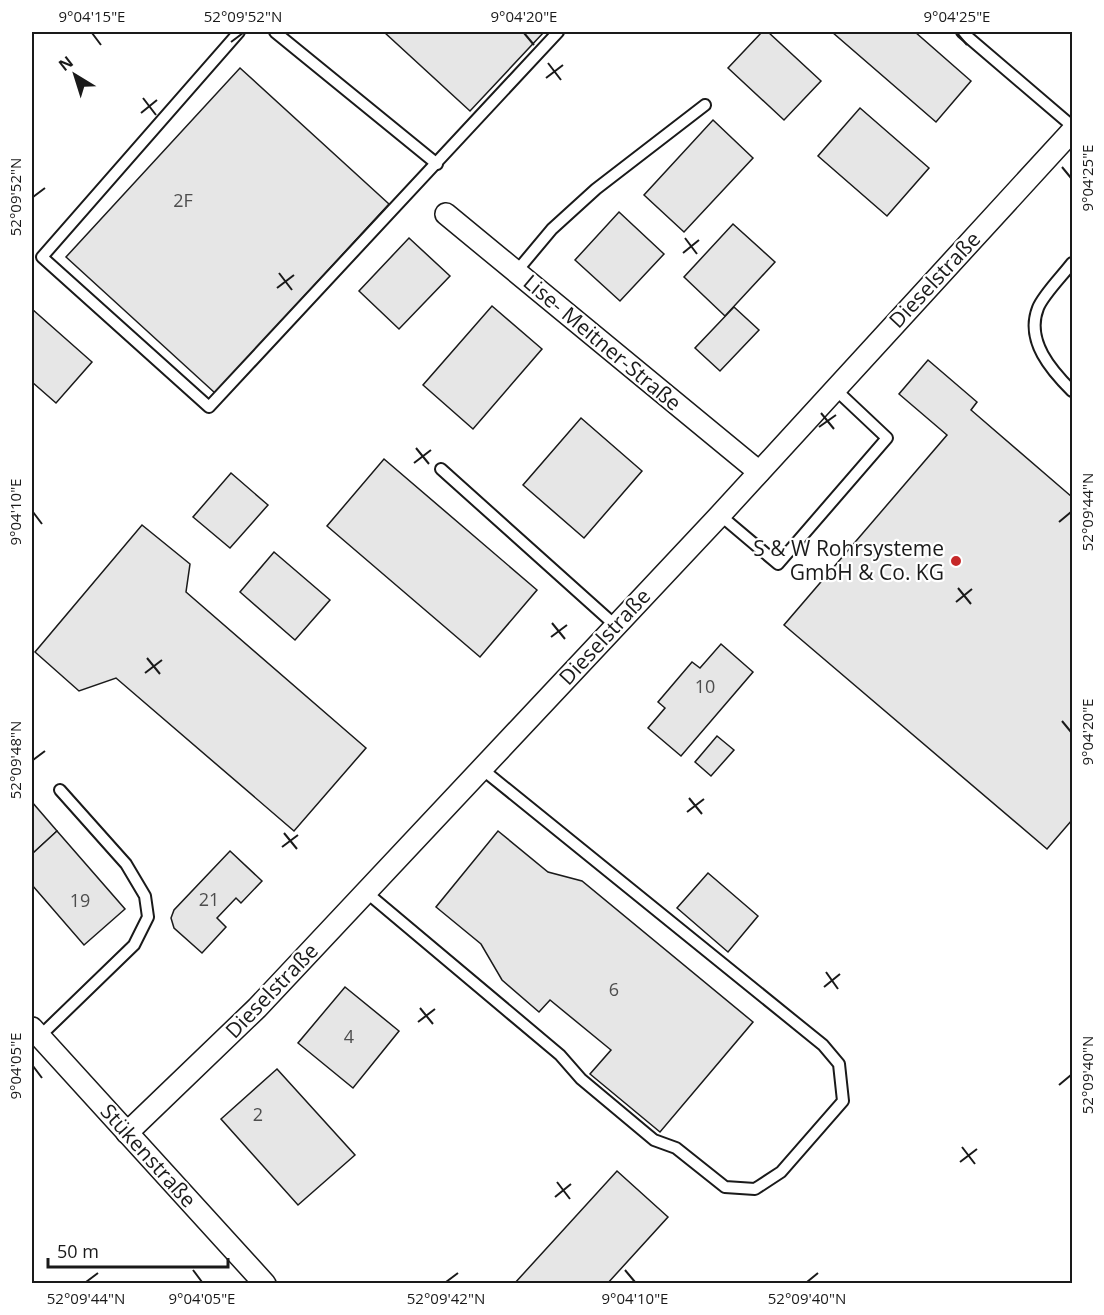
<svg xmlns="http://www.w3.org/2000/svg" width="1104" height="1315" font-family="'Open Sans',sans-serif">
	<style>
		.building { fill: #e6e6e6; stroke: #1a1a1a; stroke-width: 1.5 }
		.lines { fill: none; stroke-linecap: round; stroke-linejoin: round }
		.service-casing { stroke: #1a1a1a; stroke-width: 14 }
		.minor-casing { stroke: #1a1a1a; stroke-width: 24 }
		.service { stroke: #fff; stroke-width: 10 }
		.minor { stroke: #fff; stroke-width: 21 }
		.ticks { fill: none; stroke: #1a1a1a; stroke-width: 2 }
		.poi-dot { fill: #c62828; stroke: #fff; stroke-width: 2 }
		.labels { text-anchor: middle; stroke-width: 4.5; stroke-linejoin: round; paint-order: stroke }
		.number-label { font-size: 18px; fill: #4d4d4d }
		.street-label { font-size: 21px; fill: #1a1a1a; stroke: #fff }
		.poi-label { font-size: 21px; fill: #1a1a1a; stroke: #fff; text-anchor: end }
		.neatline { fill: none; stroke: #1a1a1a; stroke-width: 2 }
		.ticks-label { font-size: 15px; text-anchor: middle; fill: #1a1a1a }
	</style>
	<rect width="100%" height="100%" fill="#fff"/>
	<!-- building -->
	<g class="building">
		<polygon points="384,32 544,32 470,111"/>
		<polygon points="762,32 768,32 821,81 784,120 728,68"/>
		<polygon points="832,32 915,32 971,81 936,122"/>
		<polygon points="240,68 389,204 215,393 66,257"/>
		<polygon points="860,108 929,168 887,216 818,156"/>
		<polygon points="713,120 753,158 684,232 644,195"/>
		<polygon points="619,212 664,254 620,301 575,260"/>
		<polygon points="733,224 775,262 725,316 684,277"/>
		<polygon points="409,238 450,276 399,329 359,291"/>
		<polygon points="492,306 542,349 473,429 423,385"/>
		<polygon points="734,307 759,330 720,371 695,348"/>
		<polygon points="32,309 92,362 56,403 32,382"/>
		<polygon points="928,360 977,402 971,410 1072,497 1072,820 1047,849 784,625 947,435 899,394"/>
		<polygon points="581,418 642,471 584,538 523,485"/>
		<polygon points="384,459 537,590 480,657 327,526"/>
		<polygon points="231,473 268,505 230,548 193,517"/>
		<polygon points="142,525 190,564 186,592 366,748 294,831 116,678 79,691 35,652"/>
		<polygon points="274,552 330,600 295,640 240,592"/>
		<polygon points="721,644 753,672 681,756 648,728 665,708 658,702 692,662 700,668"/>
		<polygon points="717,736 734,750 711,776 695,762"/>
		<polygon points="32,802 57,831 32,854"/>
		<polygon points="57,831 125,909 84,945 32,885 32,854"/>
		<polygon points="498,831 548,872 582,881 753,1022 660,1132 590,1074 611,1050 550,1000 539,1012 502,980 481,944 436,907"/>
		<polygon points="230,851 262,881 241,903 236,898 217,918 226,927 202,953 174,928 171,918 174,910"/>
		<polygon points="708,873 758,916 728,952 677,908"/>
		<polygon points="345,987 399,1031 353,1088 298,1043"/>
		<polygon points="277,1069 355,1155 298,1205 221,1119"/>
		<polygon points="617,1171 668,1217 607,1284 514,1284"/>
	</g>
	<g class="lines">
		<!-- service casing -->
		<g class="service-casing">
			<g id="service">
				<polyline points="239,32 42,257 209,407 558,32"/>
				<polyline points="275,32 437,164"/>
				<polyline points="962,32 1072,126"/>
				<path d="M1072,263C1063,275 1043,295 1038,308C1025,341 1052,371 1072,391"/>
				<polyline points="516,272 552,229 596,189 705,105"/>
				<polyline points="441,469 616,626"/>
				<polyline points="720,515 778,564 887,438 835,389"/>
				<polyline points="366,892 560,1055 581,1079 654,1140 676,1148 725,1187 755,1189 781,1172 843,1101 839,1064 823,1045 482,769"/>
				<polyline points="39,1037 134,945 148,917 145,896 126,864 60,790"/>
			</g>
		</g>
		<!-- minor casing -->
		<g class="minor-casing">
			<g id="minor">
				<polyline points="446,214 759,472"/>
				<polyline points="32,1028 265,1284"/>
				<polyline points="127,1133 257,1008 720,515 1072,131"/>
			</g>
		</g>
		<!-- service -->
		<use href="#service" class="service"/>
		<!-- minor -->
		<use href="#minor" class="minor"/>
	</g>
	<!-- ticks -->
	<path class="ticks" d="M92,33L101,45M524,33L534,45M957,33L967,45M231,42L243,33M548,63L561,80M546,78L563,65M143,98L156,115M141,113L157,100M1062,167L1071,178M33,197L45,188M685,238L697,254M683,253L699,240M279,273L292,290M277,288L294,275M821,413L834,429M819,427L836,415M416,448L429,464M414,463L431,450M33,512L42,524M1059,522L1071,512M958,588L971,604M956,602L972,589M552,623L565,639M551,637L567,625M147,658L160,674M145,673L162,660M1062,721L1071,732M33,760L45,751M689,798L702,814M687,812L704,799M284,833L297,849M282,847L298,835M826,972L838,989M824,987L840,974M420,1008L433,1024M418,1022L435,1009M33,1066L42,1078M1059,1085L1071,1075M962,1147L975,1164M960,1162L977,1149M557,1182L570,1199M555,1197L571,1184M193,1270L202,1282M625,1270L635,1282M86,1282L98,1273M446,1282L458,1273M807,1282L818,1273"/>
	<!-- markers -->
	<circle class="poi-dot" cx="956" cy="561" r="6"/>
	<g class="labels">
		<!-- number labels -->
		<g class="number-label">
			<text x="183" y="207">2F</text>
			<text x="705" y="693">10</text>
			<text x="209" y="906">21</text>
			<text x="80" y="907">19</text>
			<text x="614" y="996">6</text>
			<text x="349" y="1043">4</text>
			<text x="258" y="1121">2</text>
		</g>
		<!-- street labels -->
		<g class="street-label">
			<text transform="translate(935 280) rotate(-47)" y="7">Dieselstraße</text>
			<text transform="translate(602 343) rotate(40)" y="7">Lise- Meitner-Straße</text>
			<text transform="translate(605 637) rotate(-47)" y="7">Dieselstraße</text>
			<text transform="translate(272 991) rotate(-46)" y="7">Dieselstraße</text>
			<text transform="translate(148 1156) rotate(48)" y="7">Stükenstraße</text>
		</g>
		<!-- poi labels -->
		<g class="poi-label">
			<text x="944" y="556">S &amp; W Rohrsysteme<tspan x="944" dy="24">GmbH &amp; Co. KG</tspan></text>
		</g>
	</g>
	<!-- border -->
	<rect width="1104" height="1315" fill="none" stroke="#ffffff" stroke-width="66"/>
	<!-- north arrow -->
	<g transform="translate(75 75) rotate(322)" stroke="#ffffff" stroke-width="4.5" paint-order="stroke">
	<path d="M0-4.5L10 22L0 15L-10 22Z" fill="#1a1a1a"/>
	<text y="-9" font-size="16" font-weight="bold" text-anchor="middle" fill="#1a1a1a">N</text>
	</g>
	<!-- scale -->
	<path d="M48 1258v9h180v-9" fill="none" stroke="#1a1a1a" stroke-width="3"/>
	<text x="57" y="1258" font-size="18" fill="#1a1a1a" stroke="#ffffff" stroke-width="4.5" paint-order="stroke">50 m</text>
	<rect x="33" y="33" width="1038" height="1249" class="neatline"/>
	<g class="ticks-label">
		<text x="92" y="22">9°04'15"E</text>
		<text x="243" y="22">52°09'52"N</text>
		<text x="524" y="22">9°04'20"E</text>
		<text x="957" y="22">9°04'25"E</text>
		<text transform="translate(1088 178) rotate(-90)" y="5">9°04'25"E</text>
		<text transform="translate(16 197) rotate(-90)" y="5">52°09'52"N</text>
		<text transform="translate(16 512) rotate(-90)" y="5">9°04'10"E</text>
		<text transform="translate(1088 512) rotate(-90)" y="5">52°09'44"N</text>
		<text transform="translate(1088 732) rotate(-90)" y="5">9°04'20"E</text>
		<text transform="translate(16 760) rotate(-90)" y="5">52°09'48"N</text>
		<text transform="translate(16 1066) rotate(-90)" y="5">9°04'05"E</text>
		<text transform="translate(1088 1075) rotate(-90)" y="5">52°09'40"N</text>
		<text x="86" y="1304">52°09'44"N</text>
		<text x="202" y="1304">9°04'05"E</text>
		<text x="446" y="1304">52°09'42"N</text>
		<text x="635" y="1304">9°04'10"E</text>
		<text x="807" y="1304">52°09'40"N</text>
	</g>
</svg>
